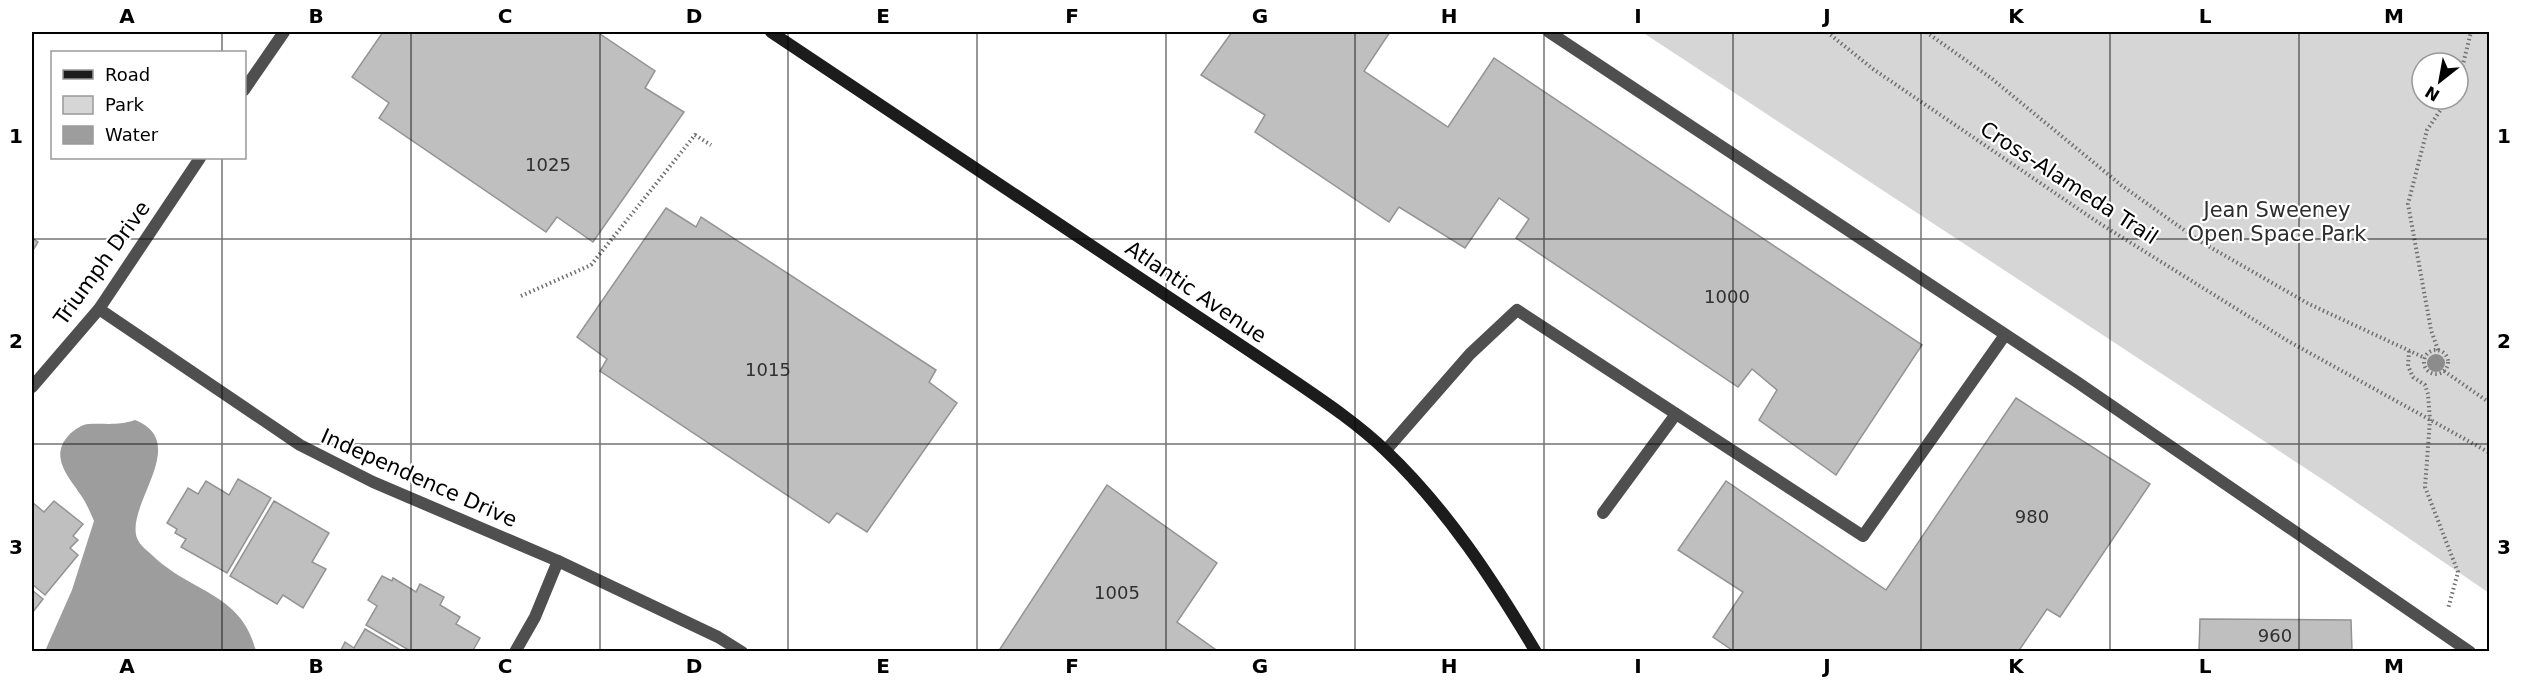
<svg xmlns="http://www.w3.org/2000/svg" width="2521" height="683" font-family="'DejaVu Sans',sans-serif">
	<style>
		.green { fill: #d6d6d6; fill-rule: evenodd }
		.water { fill: #9d9d9d }
		.building { fill: #bfbfbf; stroke: #939393; stroke-width: 1.5 }
		.lines { fill: none; stroke-linecap: round; stroke-linejoin: round }
		.path { stroke: #717171; stroke-width: 4; stroke-dasharray: 1.5 3; stroke-linecap: butt }
		.lane { stroke: #4f4f4f; stroke-width: 12 }
		.street { stroke: #4f4f4f; stroke-width: 12 }
		.secondary { stroke: #1c1c1c; stroke-width: 12 }
		.tree { fill: #8c8c8c }
		.grid { fill: none; stroke: #000; stroke-width: 1.5; stroke-opacity: 0.55 }
		.labels { text-anchor: middle; stroke-width: 4.5; stroke-linejoin: round; paint-order: stroke }
		.number-label { font-size: 18px; fill: #303030 }
		.street-label { font-size: 21px; fill: #000; stroke: #fff }
		.park-label { font-size: 21px; fill: #2d2d2d; stroke: #fff }
		.neatline { fill: none; stroke: #000; stroke-width: 2 }
		.grid-label { font-size: 20px; text-anchor: middle; font-weight: bold; fill: #000 }
	</style>
	<rect width="100%" height="100%" fill="#fff"/>
	<!-- green -->
	<path class="green" d="M1642,32H2489V593L2328,483ZM2422,63H2458V99H2422Z"/>
	<!-- water -->
	<path class="water" d="M135,420C194,443 119,511 139,542C142,547 148,551 152,555C191,593 241,592 256,651H45L72,590L94,521C91,514 88,507 84,500C72,480 47,458 69,435C74,430 82,424 89,424C106,423 117,426 135,420Z"/>
	<!-- building -->
	<g class="building">
		<polygon points="383,32 597,32 655,71 645,88 684,112 593,242 557,217 546,232 379,118 389,103 352,77"/>
		<polygon points="1232,32 1390,32 1364,71 1448,127 1494,58 1922,345 1836,475 1759,420 1777,390 1752,369 1738,387 1516,238 1529,219 1499,198 1465,248 1399,207 1389,222 1255,132 1265,115 1201,75"/>
		<polygon points="666,208 696,227 701,217 936,370 929,382 957,403 867,532 837,513 829,523 600,371 607,359 577,337"/>
		<polygon points="32,238 38,242 32,252"/>
		<polygon points="2016,398 2150,484 2060,617 2047,609 2018,652 1735,652 1713,637 1743,592 1678,550 1726,481 1886,590"/>
		<polygon points="238,479 271,498 227,573 181,547 186,539 175,533 177,529 167,523 188,488 198,494 206,481 229,495"/>
		<polygon points="1107,485 1217,563 1177,622 1219,652 998,652"/>
		<polygon points="54,501 83,524 73,536 78,540 70,548 78,555 45,595 32,584 32,505 33,503 44,512"/>
		<polygon points="274,501 329,533 312,562 326,569 303,608 283,595 277,604 230,576"/>
		<polygon points="382,576 392,581 393,578 416,592 420,584 444,597 440,605 460,617 456,624 480,638 472,652 412,652 366,625 377,606 368,600"/>
		<polygon points="32,590 43,599 32,613"/>
		<polygon points="2200,619 2351,620 2352,652 2199,652"/>
		<polygon points="365,629 404,652 340,652 345,642 354,648"/>
	</g>
	<g class="lines">
		<!-- path -->
		<g class="path">
			<polyline points="1827,32 1873,69 2099,223 2288,341 2490,453"/>
			<polyline points="1926,32 1991,78 2121,185 2201,242 2309,304 2425,358"/>
			<polyline points="2458,84 2471,32"/>
			<polyline points="521,296 591,265 695,135 711,145"/>
			<polyline points="2438,350 2431,330 2408,204 2427,130 2448,99"/>
			<circle cx="2436" cy="362" r="12"/>
			<polyline points="2409,351 2408,366 2413,377 2425,385 2428,394 2430,420 2425,487 2458,572 2448,609"/>
			<polyline points="2444,371 2490,403"/>
		</g>
		<!-- lane -->
		<g class="lane">
			<polyline points="1549,32 2077,382 2470,652"/>
			<polyline points="1386,450 1470,354 1517,310 1863,536 2005,335"/>
			<polyline points="1603,513 1676,414"/>
		</g>
		<!-- street -->
		<g class="street">
			<polyline points="244,90 284,32"/>
			<polyline points="99,309 300,445 373,482 558,561 718,637 742,652"/>
			<polyline points="32,387 99,309 200,158"/>
			<polyline points="515,652 535,617 558,561"/>
		</g>
		<!-- secondary -->
		<path class="secondary" d="M771,32L1284,374C1319,398 1356,422 1386,451C1447,509 1493,580 1536,652"/>
	</g>
	<!-- trees -->
	<circle class="tree" cx="2436" cy="363" r="9"/>
	<!-- grid -->
	<path class="grid" d="M222,32V52M411,32V652M600,32V652M788,32V652M977,32V652M1166,32V652M1355,32V652M1544,32V652M1733,32V652M1921,32V652M2110,32V652M2299,32V652M222,158V652M32,239H2490M32,444H2490"/>
	<g class="labels">
		<!-- number labels -->
		<g class="number-label">
			<text x="548" y="171">1025</text>
			<text x="1727" y="303">1000</text>
			<text x="768" y="376">1015</text>
			<text x="2032" y="523">980</text>
			<text x="1117" y="599">1005</text>
			<text x="2275" y="642">960</text>
		</g>
		<!-- street labels -->
		<g class="street-label">
			<text transform="translate(2069 183) rotate(33)" y="7">Cross-Alameda Trail</text>
			<text transform="translate(102 263) rotate(-54)" y="7">Triumph Drive</text>
			<text transform="translate(1196 292) rotate(34)" y="7">Atlantic Avenue</text>
			<text transform="translate(419 478) rotate(24)" y="7">Independence Drive</text>
		</g>
		<!-- park labels -->
		<g class="park-label">
			<text x="2277" y="217">Jean Sweeney<tspan x="2277" dy="24">Open Space Park</tspan></text>
		</g>
	</g>
	<!-- border -->
	<rect width="2521" height="683" fill="none" stroke="#ffffff" stroke-width="66"/>
	<!-- legend -->
	<rect x="51" y="51" width="195" height="108" fill="#ffffff" stroke="#999999" stroke-width="1.5"/>
	<rect x="63" y="70" width="30" height="9" fill="#1c1c1c" stroke="#999999" stroke-width="1.5"/>
	<text x="105" y="81" font-size="18" fill="#000000">Road</text>
	<rect x="63" y="96" width="30" height="18" fill="#d6d6d6" stroke="#999999" stroke-width="1.5"/>
	<text x="105" y="111" font-size="18" fill="#000000">Park</text>
	<rect x="63" y="126" width="30" height="18" fill="#9d9d9d" stroke="#999999" stroke-width="1.5"/>
	<text x="105" y="141" font-size="18" fill="#000000">Water</text>
	<!-- north arrow -->
	<g transform="translate(2440 81) rotate(211)"><circle r="28" fill="#ffffff" stroke="#999999" stroke-width="1.5"/>
	<path d="M0-4.5L10 22L0 15L-10 22Z" fill="#000000"/>
	<text y="-9" font-size="16" font-weight="bold" text-anchor="middle" fill="#000000">N</text>
	</g>
	<rect x="33" y="33" width="2455" height="617" class="neatline"/>
	<g class="grid-label">
		<text x="127" y="23">A</text>
		<text x="316" y="23">B</text>
		<text x="505" y="23">C</text>
		<text x="694" y="23">D</text>
		<text x="883" y="23">E</text>
		<text x="1072" y="23">F</text>
		<text x="1260" y="23">G</text>
		<text x="1449" y="23">H</text>
		<text x="1638" y="23">I</text>
		<text x="1827" y="23">J</text>
		<text x="2016" y="23">K</text>
		<text x="2205" y="23">L</text>
		<text x="2394" y="23">M</text>
		<text x="16" y="143">1</text>
		<text x="2504" y="143">1</text>
		<text x="16" y="348">2</text>
		<text x="2504" y="348">2</text>
		<text x="16" y="554">3</text>
		<text x="2504" y="554">3</text>
		<text x="127" y="673">A</text>
		<text x="316" y="673">B</text>
		<text x="505" y="673">C</text>
		<text x="694" y="673">D</text>
		<text x="883" y="673">E</text>
		<text x="1072" y="673">F</text>
		<text x="1260" y="673">G</text>
		<text x="1449" y="673">H</text>
		<text x="1638" y="673">I</text>
		<text x="1827" y="673">J</text>
		<text x="2016" y="673">K</text>
		<text x="2205" y="673">L</text>
		<text x="2394" y="673">M</text>
	</g>
</svg>
